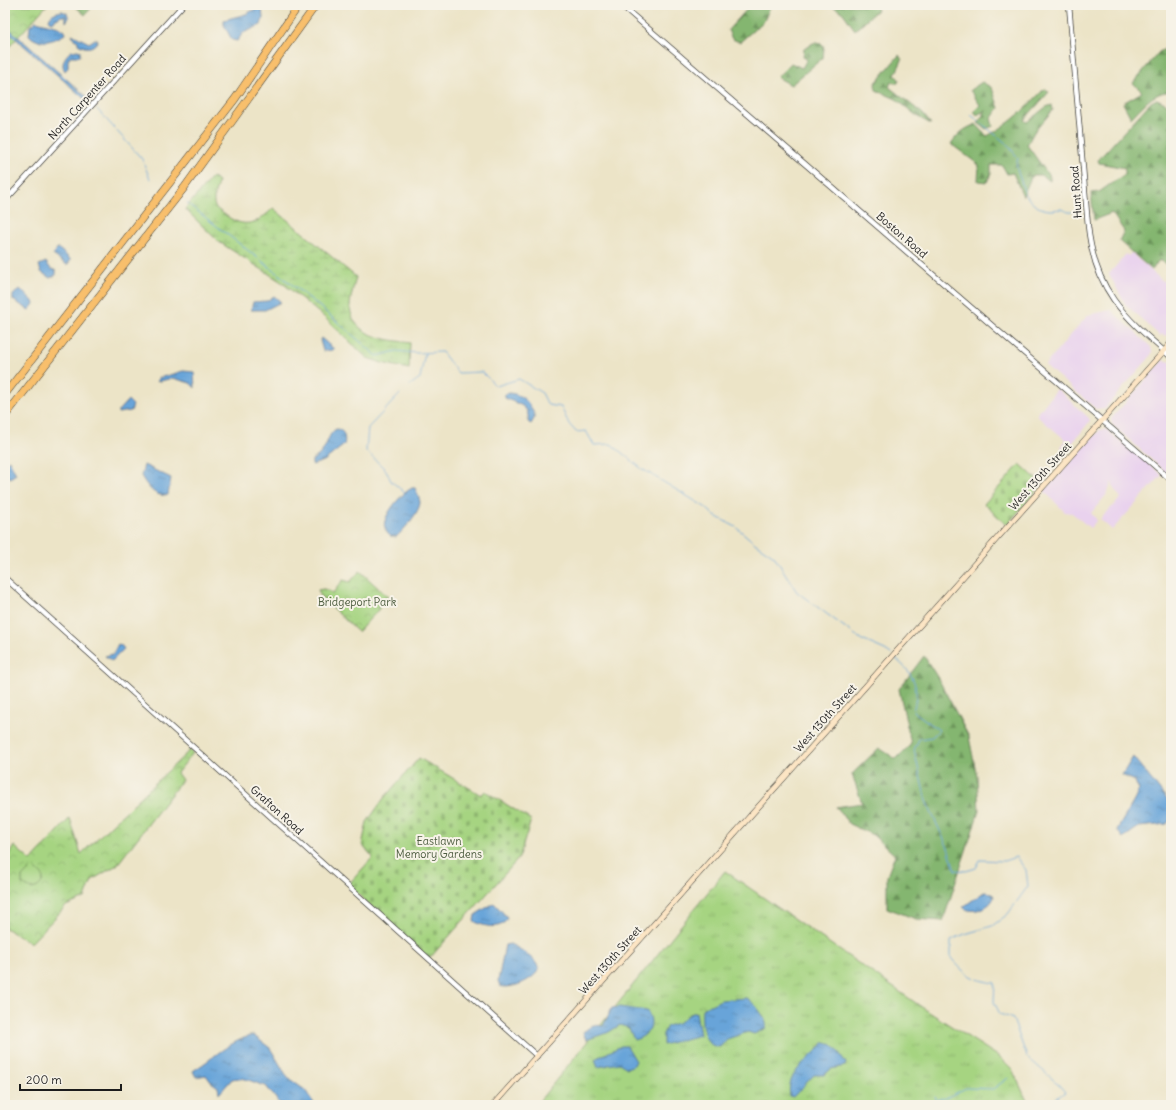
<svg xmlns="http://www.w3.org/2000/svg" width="1176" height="1110" font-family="Delius,sans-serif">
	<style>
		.built { fill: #e9d2ee }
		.grass { fill: url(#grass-tufts); stroke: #61784e }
		.forest { fill: url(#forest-firs); stroke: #506946 }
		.wetland { fill: url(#wetland-marsh); stroke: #61784e }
		.cemetery { fill: url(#cemetery-stones); stroke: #61784e }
		.park { fill: url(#park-crowns); stroke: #61784e }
		.pitch { fill: #a6d481; stroke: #61784e }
		.water { fill: url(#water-ripples); stroke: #42607a }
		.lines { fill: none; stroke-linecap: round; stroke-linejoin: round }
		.stream { stroke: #68a4d9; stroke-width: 1 }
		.tertiary-casing { stroke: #3b3a36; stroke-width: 6 }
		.secondary-casing { stroke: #3b3a36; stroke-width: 6 }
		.motorway-casing { stroke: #3b3a36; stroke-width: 8 }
		.tertiary { stroke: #fff; stroke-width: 4.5 }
		.secondary { stroke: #fce5c4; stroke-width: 5 }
		.motorway { stroke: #f8bf6c; stroke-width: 7 }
		.labels { text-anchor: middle; stroke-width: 4; stroke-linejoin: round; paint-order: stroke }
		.street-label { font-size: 11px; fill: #1c1c1c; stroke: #f7f3e8 }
		.park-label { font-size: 11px; fill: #4c5c3f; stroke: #f7f3e8 }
	</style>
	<defs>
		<pattern id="grass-tufts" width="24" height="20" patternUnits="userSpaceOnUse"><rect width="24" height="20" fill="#a6d481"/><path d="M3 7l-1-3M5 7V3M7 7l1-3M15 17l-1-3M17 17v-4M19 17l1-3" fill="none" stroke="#8eb56f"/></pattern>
		<pattern id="forest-firs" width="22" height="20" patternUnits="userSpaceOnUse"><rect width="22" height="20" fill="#84b66f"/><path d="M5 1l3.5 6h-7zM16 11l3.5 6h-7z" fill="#6b935a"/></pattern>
		<pattern id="wetland-marsh" width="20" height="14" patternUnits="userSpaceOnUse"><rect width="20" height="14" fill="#a6d481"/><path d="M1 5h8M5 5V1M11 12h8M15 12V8" fill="none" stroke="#8eb56f"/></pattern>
		<pattern id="cemetery-stones" width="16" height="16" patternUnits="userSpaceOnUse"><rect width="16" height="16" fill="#a6d481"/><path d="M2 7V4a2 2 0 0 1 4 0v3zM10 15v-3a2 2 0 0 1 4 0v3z" fill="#8eb56f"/></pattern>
		<pattern id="park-crowns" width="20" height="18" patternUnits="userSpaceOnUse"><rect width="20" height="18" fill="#a6d481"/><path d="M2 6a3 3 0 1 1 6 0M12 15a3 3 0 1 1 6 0" fill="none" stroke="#8eb56f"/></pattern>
		<pattern id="water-ripples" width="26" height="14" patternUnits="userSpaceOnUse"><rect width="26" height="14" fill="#68a4d9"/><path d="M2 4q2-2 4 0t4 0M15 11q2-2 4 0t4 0" fill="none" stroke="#5585af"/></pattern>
	</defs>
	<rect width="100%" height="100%" fill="#f7f3e8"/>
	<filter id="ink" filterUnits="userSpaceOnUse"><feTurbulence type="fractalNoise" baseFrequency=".025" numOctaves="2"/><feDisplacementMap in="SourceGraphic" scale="8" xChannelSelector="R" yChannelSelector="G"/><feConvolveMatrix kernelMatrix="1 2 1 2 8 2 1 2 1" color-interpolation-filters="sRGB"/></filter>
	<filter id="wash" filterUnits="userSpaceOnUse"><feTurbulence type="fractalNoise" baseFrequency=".012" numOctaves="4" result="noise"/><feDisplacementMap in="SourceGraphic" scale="16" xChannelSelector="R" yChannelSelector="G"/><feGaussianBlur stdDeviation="0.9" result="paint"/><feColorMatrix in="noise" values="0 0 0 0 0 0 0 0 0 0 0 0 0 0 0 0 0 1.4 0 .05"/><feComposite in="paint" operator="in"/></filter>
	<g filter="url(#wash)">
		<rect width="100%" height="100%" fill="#ece4c7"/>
		<!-- built -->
		<g class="built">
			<polygon points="1131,253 1171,288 1171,330 1165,336 1162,334 1160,336 1125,304 1109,274 1126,254 1128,256"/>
			<polygon points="1111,310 1151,347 1152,352 1150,357 1105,408 1096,409 1045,365 1088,315"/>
			<polygon points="1163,360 1171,362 1171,477 1116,428 1112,424 1111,419"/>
			<polygon points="1057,389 1089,418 1090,421 1066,451 1061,447 1066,440 1037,416 1037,414"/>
			<polygon points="1106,429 1162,475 1112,530 1100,519 1121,498 1114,489 1112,482 1107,494 1091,513 1097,520 1090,528 1072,513 1065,512 1044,491 1094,436 1100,430"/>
		</g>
		<!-- grass -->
		<polygon class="grass" points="725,871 926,1010 1001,1058 1012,1069 1029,1105 536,1105"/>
		<!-- forest -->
		<g class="forest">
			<polygon points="74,5 94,5 85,15"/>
			<polygon points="751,5 771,5 764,21 740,42 732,39 728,30"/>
			<polygon points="831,5 877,5 877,10 855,30 843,13"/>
			<polygon points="813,43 821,43 824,48 823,58 819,61 791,85 777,77 791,63 802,68 807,59 803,57 804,49"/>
			<path d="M1165,49L1171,54V92C1155,90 1141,108 1131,118L1123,103L1142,92L1133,83L1159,52Z"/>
			<polygon points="899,55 902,60 895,75 899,79 898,83 891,82 889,87 922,113 931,124 918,117 896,99 876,90 875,84"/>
			<polygon points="982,82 992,88 999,108 991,119 993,126 986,129 978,123 986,110 977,115 974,111 980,105 970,90"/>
			<path d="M1045,88L1049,92L1024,120L1027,122L1046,107L1052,105L1053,110L1034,132L1027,145L1050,177V181L1041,175H1032L1023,196L1013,173L1007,174L1002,165H991V174L987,182L978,181L979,165L951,144C958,133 964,129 976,124L987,136C1011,124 1027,107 1045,88Z"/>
			<polygon points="1157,99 1171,106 1171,188 1168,192 1171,196 1171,267 1159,260 1152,270 1119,241 1124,231 1112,213 1094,220 1091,193 1099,192 1125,174 1125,168 1099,163 1098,160 1151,102"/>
			<polygon points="924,656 939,680 969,737 977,777 979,811 943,921 916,919 887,908 887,876 895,855 873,835 849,824 836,807 862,803 852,774 879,748 896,759 911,744 899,689"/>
		</g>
		<!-- wetland -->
		<path class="wetland" d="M212,177L218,182C217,188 213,197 214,203C214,208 220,211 224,214C243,229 257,225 273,208L356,277C354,286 350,298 350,307C353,338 387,339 410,343L409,369L382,363L367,358L324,317L280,281L219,242L185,209Z"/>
		<!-- cemetery -->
		<g class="cemetery">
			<polygon points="1020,464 1042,484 1007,525 984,504"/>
			<polygon points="419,758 481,795 485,791 531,820 519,858 429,959 348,885 373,857 362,845 367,822 384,798"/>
		</g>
		<!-- park -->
		<g class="park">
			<polygon points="5,5 47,5 9,47 5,44"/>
			<polygon points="360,571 388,597 379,602 379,609 358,632 321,597 318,590 324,589 333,593 343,580 350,582"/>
			<polygon points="190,750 193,753 177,773 182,780 117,865 92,880 85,898 66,906 31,943 5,928 5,861 14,846 31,861 70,818 81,854"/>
		</g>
		<!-- pitch -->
		<path class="pitch" d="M33,866L43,876C43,884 39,888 31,889L22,884V877Z"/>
		<!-- water -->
		<g class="water">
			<polygon points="5,5 7,5 6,26 15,34 89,99 87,101 14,37 5,31"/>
			<polygon points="259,7 262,9 263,18 261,25 243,33 237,41 232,40 224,25 224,20 246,14"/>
			<path d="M62,11L67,13L69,18L66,22V16H61L52,22L49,21C49,14 56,12 62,11Z"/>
			<path d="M36,21L59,27L64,31L65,34C54,41 39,46 29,35L30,26Z"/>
			<path d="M72,34L89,43L95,39L98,40C94,49 85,49 78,44V41L74,39Z"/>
			<path d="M78,50L80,51V56H70L68,60V68L65,71C60,64 65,56 71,51Z"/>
			<polygon points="58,248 71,260 67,265 53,255"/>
			<polygon points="46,262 50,268 56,271 56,275 50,278 41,272 39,265"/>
			<polygon points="20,289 33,301 34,304 29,310 13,300 13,295"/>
			<polygon points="274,296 281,302 265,310 251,310 253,302 267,301"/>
			<polygon points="321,338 334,349 333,350 323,351 320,340"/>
			<polygon points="183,371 194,372 195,388 190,383 173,378 156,382 159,378"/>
			<path d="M510,393C524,395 531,404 535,417L531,424L528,422C530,405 519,405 505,398V394Z"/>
			<polygon points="128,400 133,405 131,411 118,413 118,411"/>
			<path d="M336,429C344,429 346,438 344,445L324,461L312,465V460C329,451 325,436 336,429Z"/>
			<polygon points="9,460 16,474 10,478 5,474 5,463"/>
			<path d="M144,465L171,478L168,495C155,498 147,486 141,476Z"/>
			<path d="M412,488H415C417,492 420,499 420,503C419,513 403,531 396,537L390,536C386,532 383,527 385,521C388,510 402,493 412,488Z"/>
			<polygon points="118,644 121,645 124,649 112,661 105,656 113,654"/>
			<polygon points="1133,757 1171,804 1171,818 1167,824 1139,827 1123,838 1117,830 1135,799 1139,789 1134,781 1122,775"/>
			<path d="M984,892L992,893L994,897C991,908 971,915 963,907Z"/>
			<path d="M494,903L507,917C504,931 483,927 474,921L475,915Z"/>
			<path d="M510,944C520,949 535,957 539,969C534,980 511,990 500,986L498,981L505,945Z"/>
			<path d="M746,998C753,1001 769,1020 766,1028L754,1034L748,1032L727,1039L720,1047C702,1047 701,1022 702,1009L721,1000Z"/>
			<path d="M619,1007L647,1011C656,1024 649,1036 634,1040L629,1028L620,1025L609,1032L586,1040L583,1032L593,1025L603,1026L612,1008Z"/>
			<polygon points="696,1012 700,1035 663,1045 663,1034 667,1026 678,1023 690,1014"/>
			<path d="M253,1035L270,1048L288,1078L305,1090L315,1105H281L266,1086C252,1083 247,1076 232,1079L219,1094L218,1087L211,1082L206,1075L196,1077L193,1071C215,1057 228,1042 253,1035Z"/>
			<path d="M824,1042C834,1042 841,1056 846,1063L845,1066L831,1069L824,1075H814L793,1097L790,1096C785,1071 812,1059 824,1042Z"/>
			<polygon points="621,1046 627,1046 636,1061 634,1065 627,1068 619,1063 598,1067 595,1059"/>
		</g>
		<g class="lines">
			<!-- stream -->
			<g class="stream">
				<polyline points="97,109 142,159 150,179"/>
				<path d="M971,115L1007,144L1018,158C1014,168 1020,176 1022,184C1026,199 1035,210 1052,210C1055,210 1058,209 1061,209C1066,210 1067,213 1072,212"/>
				<polyline points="187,203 313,301 377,356 396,351 417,353 442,352 458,373 482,372 496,386 519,379 542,393 548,405 561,407 569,424 576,432 586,431 594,445 611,444 642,469 705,507 715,516 736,527 756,544 774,556 797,592 862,640 885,650 891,654"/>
				<polyline points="410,385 420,378 425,353"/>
				<polyline points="400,394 368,428 366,451 386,470 391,481 405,493"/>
				<path d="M895,658C913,673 921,687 913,711L939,730L932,737L919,739L914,750L926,801L948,848L955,870L966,871L976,868L980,860L1004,861L1016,857L1026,870L1028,886L1008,914L992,926L965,934L951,940V958C966,975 972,980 995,983L994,1002L1000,1014L1013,1019L1027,1057L1056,1082L1065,1092L1047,1105"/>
				<polyline points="935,1097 937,1100 946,1098 966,1088 993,1089 1008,1078"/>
			</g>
		</g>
	</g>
	<g filter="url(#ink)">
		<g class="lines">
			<!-- tertiary casing -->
			<g class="tertiary-casing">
				<g id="tertiary">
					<polyline points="621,5 1171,480"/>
					<path d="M1069,5L1088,226C1095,292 1124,316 1171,357"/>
					<polyline points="5,201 183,5"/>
					<polyline points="5,578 537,1056"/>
				</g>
			</g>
			<!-- secondary casing -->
			<g class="secondary-casing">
				<polyline id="secondary" points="493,1105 1171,343"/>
			</g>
			<!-- motorway casing -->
			<g class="motorway-casing">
				<g id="motorway">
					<polyline points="5,394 235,99 299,5"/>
					<polyline points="5,416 184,188 316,5"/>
				</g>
			</g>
			<!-- tertiary -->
			<use href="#tertiary" class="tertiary"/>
			<!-- secondary -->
			<use href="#secondary" class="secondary"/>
			<!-- motorway -->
			<use href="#motorway" class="motorway"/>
		</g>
	</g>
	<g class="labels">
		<!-- street labels -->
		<g class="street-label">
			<text transform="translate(87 97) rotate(-48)" y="4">North Carpenter Road</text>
			<text transform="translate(1076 192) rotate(-94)" y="4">Hunt Road</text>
			<text transform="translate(902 235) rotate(41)" y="4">Boston Road</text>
			<text transform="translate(1040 476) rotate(-48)" y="4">West 130th Street</text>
			<text transform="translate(825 718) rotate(-48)" y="4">West 130th Street</text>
			<text transform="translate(277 810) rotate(42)" y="4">Grafton Road</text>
			<text transform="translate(610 960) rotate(-48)" y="4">West 130th Street</text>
		</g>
		<!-- park labels -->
		<g class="park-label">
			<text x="357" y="606">Bridgeport Park</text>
			<text x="439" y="845">Eastlawn<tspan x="439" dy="13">Memory Gardens</tspan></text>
		</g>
	</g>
	<!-- margin -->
	<rect width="1176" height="1110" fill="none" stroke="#f7f3e8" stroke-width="20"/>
	<!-- scale -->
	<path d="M20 1084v6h101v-6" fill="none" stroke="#1c1c1c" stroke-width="2"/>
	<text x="26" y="1084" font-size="12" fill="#1c1c1c" stroke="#f7f3e8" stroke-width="3" paint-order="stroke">200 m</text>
</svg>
